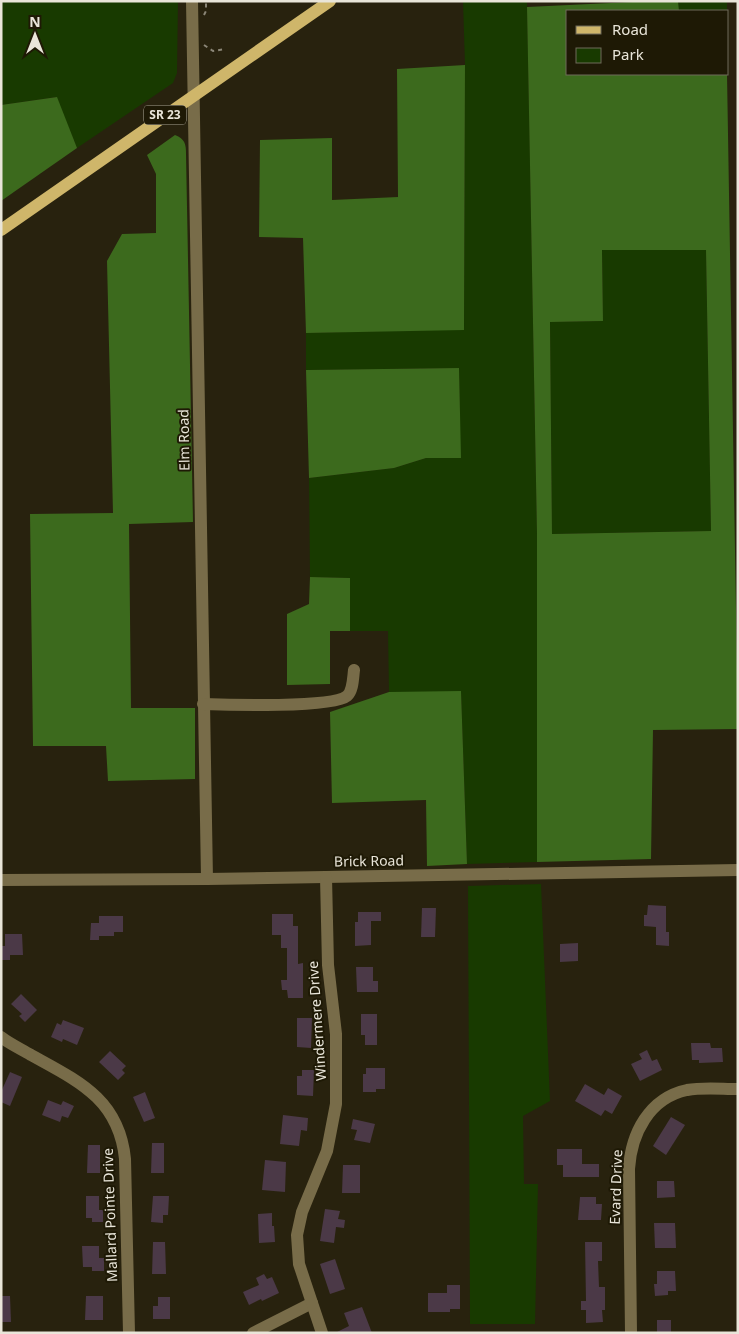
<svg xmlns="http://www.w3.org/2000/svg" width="739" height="1334" font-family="'Noto Sans',sans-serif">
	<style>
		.green { fill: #183a00 }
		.forest { fill: #3c6a1d; fill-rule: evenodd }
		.building { fill: #4b3947 }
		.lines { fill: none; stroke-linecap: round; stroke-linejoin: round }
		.path { stroke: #8b8677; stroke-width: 2; stroke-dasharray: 4 4; stroke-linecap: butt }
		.minor { stroke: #786c49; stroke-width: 12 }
		.major { stroke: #cfb66a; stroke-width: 12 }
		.labels { text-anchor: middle; stroke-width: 4; stroke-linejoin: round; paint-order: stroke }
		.shield { fill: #1e1905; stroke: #aca899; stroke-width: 1 }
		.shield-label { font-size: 12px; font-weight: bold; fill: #e9e5d9 }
		.street-label { font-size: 14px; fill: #e9e5d9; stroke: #1e1905 }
	</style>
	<rect width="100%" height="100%" fill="#28220e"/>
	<!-- green -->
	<g class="green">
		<polygon points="1,1 178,1 177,73 173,83 77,148 56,97 1,105"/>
		<polygon points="463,1 527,1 537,534 537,862 467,864 461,692 389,692 388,631 350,631 350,578 310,577 309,478 394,468 426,458 460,458 459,368 306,370 306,333 464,329 465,65"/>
		<polygon points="678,1 727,1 727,11 679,11"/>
		<polygon points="706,249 711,531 552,534 550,322 603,321 602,250"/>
		<polygon points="541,884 550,1101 523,1116 524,1184 538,1184 535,1324 470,1324 468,886"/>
	</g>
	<!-- forest -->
	<g class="forest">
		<path d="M653,1H678L679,11H568V74H727L738,729L653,730L651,859L537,862V534L527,7ZM602,250H706L711,531L552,534L550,322L603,321Z"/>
		<polygon points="465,65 464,330 306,333 303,238 259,237 260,140 332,138 332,200 398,197 397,69"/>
		<polygon points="57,97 77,148 1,201 1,105"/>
		<path d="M175,135C185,139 186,144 186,154L193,522L129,524L131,708H195V779L108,781L106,746H33L30,514L113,513L107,261L122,234L156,233V174L147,155Z"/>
		<polygon points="459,368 461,458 426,458 394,468 309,478 306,370"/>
		<polygon points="310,577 350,578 350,631 330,631 330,684 287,685 287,614 309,604"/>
		<polygon points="461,691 467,864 427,866 426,800 332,803 330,712 389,692"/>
	</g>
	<!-- building -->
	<g class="building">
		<polygon points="648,905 666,906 666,932 669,932 669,946 656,945 656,927 644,926 644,915 647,915"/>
		<polygon points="422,908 436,908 435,937 421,937"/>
		<polygon points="358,912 381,912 381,921 371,921 371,945 355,946 355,922 358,922"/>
		<polygon points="272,914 293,914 293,926 298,926 298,964 303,963 303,998 288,998 287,990 282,990 281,980 287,980 287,948 281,948 281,935 272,935"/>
		<polygon points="99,916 123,916 123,932 114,932 114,936 99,936 99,940 90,940 91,923 99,923"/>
		<polygon points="5,934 22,934 23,955 10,955 10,960 1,960 1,946 5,946"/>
		<polygon points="578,943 578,961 560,962 560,944"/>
		<polygon points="356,967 373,967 373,981 378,981 378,992 357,992"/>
		<polygon points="21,994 37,1010 25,1022 19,1016 22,1014 11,1004"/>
		<polygon points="361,1014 377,1014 377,1045 365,1045 365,1035 361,1035"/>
		<polygon points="297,1018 312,1018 311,1048 297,1047"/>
		<polygon points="63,1020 84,1028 77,1045 63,1039 62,1042 51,1037 57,1023 61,1025"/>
		<polygon points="691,1043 710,1043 711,1048 722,1048 723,1062 699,1063 699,1060 692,1060"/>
		<polygon points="647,1050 652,1061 657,1059 662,1070 640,1081 631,1064 642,1059 639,1054"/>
		<polygon points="110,1051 126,1066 122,1070 125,1073 118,1080 99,1062"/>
		<polygon points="366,1068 385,1068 385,1089 376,1089 376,1092 363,1092 363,1074 366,1074"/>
		<polygon points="302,1070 314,1070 313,1096 297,1095 297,1076 302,1076"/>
		<polygon points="10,1072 22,1077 10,1106 1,1102 1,1092"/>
		<polygon points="585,1084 604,1095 608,1088 622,1096 612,1114 605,1110 601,1116 575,1101"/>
		<polygon points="145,1092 155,1118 144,1122 133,1097"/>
		<polygon points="48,1100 61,1105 63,1101 74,1106 68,1118 62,1116 60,1122 42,1115"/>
		<polygon points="283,1115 308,1118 307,1131 301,1130 299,1146 280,1144"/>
		<polygon points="671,1117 685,1125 666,1155 653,1146"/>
		<polygon points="353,1119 375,1124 370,1143 354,1140 357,1130 351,1129"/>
		<polygon points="152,1143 164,1143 164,1173 151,1173"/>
		<polygon points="88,1145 100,1145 100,1173 87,1173"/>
		<polygon points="557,1149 582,1149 582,1164 599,1164 599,1177 563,1177 563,1165 557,1165"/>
		<polygon points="265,1160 286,1162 285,1192 262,1190"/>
		<polygon points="343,1165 360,1165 360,1193 342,1193"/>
		<polygon points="657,1181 674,1181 675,1197 657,1198"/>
		<polygon points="86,1196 99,1196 99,1210 103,1210 103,1222 92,1222 92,1218 86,1218"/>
		<polygon points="153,1196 169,1196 168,1215 163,1215 163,1223 151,1222"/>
		<polygon points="580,1197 596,1197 596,1204 602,1204 601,1220 578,1220"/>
		<polygon points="325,1209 340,1211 338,1219 345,1220 344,1228 336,1227 334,1243 320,1241"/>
		<polygon points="272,1213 272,1226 274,1226 275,1242 259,1243 258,1214"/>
		<polygon points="654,1223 675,1223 676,1248 655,1248"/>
		<polygon points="153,1242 165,1242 166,1274 152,1274"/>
		<polygon points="585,1242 602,1242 602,1261 598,1261 599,1287 605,1287 605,1310 602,1310 603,1322 586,1323 586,1310 581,1310 581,1301 586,1301"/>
		<polygon points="82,1246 99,1246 99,1258 104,1258 104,1271 92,1271 92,1267 83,1267"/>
		<polygon points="335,1259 345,1289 330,1294 320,1264"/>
		<polygon points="657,1271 675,1271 676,1291 668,1291 668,1295 655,1296 654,1284 657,1284"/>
		<polygon points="264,1274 267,1279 272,1277 279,1293 262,1301 261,1299 249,1305 243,1292 259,1285 256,1278"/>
		<polygon points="447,1285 460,1285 460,1309 450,1309 450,1312 428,1312 428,1293 447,1293"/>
		<polygon points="1,1296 10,1296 11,1322 1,1322"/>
		<polygon points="86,1296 103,1296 103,1320 85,1320"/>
		<polygon points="158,1297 170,1297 170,1319 153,1319 153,1306 158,1306"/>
		<polygon points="362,1307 372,1333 335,1333 349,1326 344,1313"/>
		<rect x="657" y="1320" width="14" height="13"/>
	</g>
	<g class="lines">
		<!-- path -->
		<g class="path">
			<polyline points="204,15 206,11 206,1"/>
			<polyline points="204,45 213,51 225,49"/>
		</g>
		<!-- minor -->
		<g class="minor">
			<polyline points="192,1 207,879"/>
			<path d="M203,704C227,705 333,708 347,696C353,691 353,678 354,670"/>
			<polyline points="1,880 207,879 738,870"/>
			<path d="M1,1037C10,1044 21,1049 31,1055C78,1081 119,1099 125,1159L129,1333"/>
			<polyline points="253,1333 312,1303"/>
			<polyline points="322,1333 299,1264 297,1235 302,1212 327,1151 336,1104 336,1034 328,965 326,877"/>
			<path d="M631,1333L629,1169C631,1134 649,1098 687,1090C703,1087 721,1089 738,1089"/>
		</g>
		<!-- major -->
		<polyline class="major" points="1,230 330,1"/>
	</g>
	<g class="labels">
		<!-- shield labels -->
		<rect class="shield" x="144" y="105.5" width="42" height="19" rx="4"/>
		<g class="shield-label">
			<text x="165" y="119">SR 23</text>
		</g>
		<!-- street labels -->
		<g class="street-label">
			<text transform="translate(184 440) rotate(-91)" y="5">Elm Road</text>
			<text transform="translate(369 861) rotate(-1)" y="5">Brick Road</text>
			<text transform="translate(317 1021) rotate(-94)" y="5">Windermere Drive</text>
			<text transform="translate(616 1187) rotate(-88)" y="5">Evard Drive</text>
			<text transform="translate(110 1215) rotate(-92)" y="5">Mallard Pointe Drive</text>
		</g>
	</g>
	<!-- border -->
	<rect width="739" height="1334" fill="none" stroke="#e9e5d9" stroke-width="5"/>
	<!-- legend -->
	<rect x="566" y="10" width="162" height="65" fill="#1e1905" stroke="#6f6b5a"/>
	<rect x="576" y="26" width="25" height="8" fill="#cfb66a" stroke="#6f6b5a"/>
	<text x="612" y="35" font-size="15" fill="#e9e5d9">Road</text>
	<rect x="576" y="48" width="25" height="15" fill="#183a00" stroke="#6f6b5a"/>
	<text x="612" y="60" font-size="15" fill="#e9e5d9">Park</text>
	<!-- north arrow -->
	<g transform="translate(35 35)" stroke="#1e1905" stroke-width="4" paint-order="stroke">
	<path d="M0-4L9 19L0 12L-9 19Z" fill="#e9e5d9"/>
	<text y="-8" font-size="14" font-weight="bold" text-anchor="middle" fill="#e9e5d9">N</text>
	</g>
</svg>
